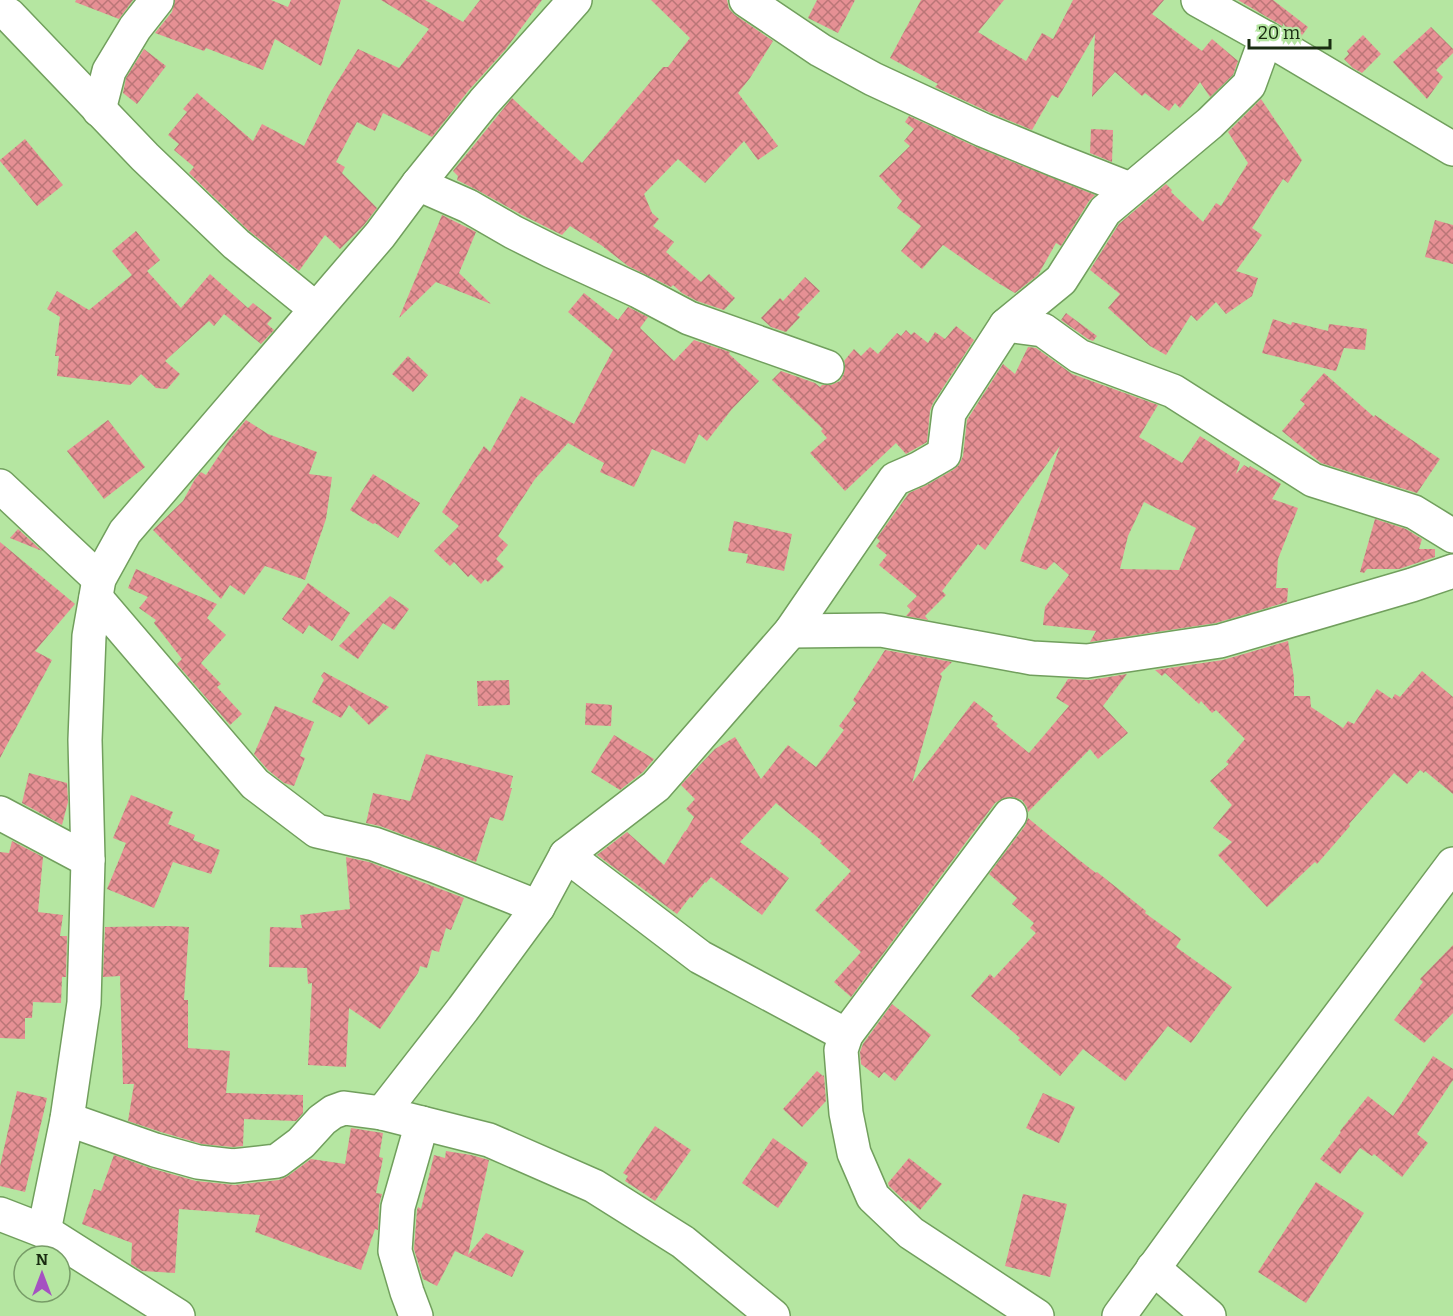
<svg xmlns="http://www.w3.org/2000/svg" width="1453" height="1316" font-family="Bitter,serif">
	<style>
		.building { fill: url(#building-cross-hatch); fill-rule: evenodd }
		.lines { fill: none; stroke-linecap: round; stroke-linejoin: round }
		.minor-casing { stroke: #719f5d; stroke-width: 36 }
		.major-casing { stroke: #719f5d; stroke-width: 36 }
		.minor { stroke: #fff; stroke-width: 33 }
		.major { stroke: #fff; stroke-width: 33 }
	</style>
	<defs>
		<pattern id="building-cross-hatch" width="8" height="8" patternUnits="userSpaceOnUse" patternTransform="scale(1.5)"><rect width="8" height="8" fill="#e69094"/><path d="M0 0l8 8M0 8l8-8" fill="none" stroke="#ba7677"/></pattern>
	</defs>
	<rect width="100%" height="100%" fill="#b5e6a1"/>
	<!-- building -->
	<g class="building">
		<polygon points="76,0 133,0 119,19 75,2"/>
		<polygon points="175,0 271,0 288,7 291,0 341,0 321,66 275,39 263,70 206,48 204,51 155,33 172,12"/>
		<polygon points="381,0 425,0 463,22 480,0 542,0 505,50 469,90 432,137 383,113 375,131 357,122 336,162 345,167 342,173 377,208 364,225 340,249 325,235 299,271 248,230 189,173 194,167 174,150 179,144 168,135 187,112 183,109 197,93 253,141 262,124 304,146 329,95 358,49 399,68 429,29"/>
		<polygon points="651,0 727,0 729,9 735,15 773,41 750,78 738,93 778,146 758,160 744,141 705,183 678,159 644,194 652,213 659,219 653,226 674,242 666,252 701,282 709,274 735,298 724,310 697,301 682,293 673,285 671,287 628,266 601,245 570,226 562,235 522,215 477,190 457,180 458,176 453,171 512,98 582,163 663,67 668,67 690,38"/>
		<polygon points="817,0 855,0 838,33 808,18"/>
		<polygon points="921,0 1004,0 978,32 1026,61 1042,33 1053,39 1073,0 1164,0 1152,14 1202,51 1212,39 1238,61 1233,75 1210,97 1200,82 1180,108 1175,103 1169,111 1145,93 1142,96 1115,72 1092,97 1095,34 1058,98 1052,95 1032,130 991,113 935,87 938,84 890,58"/>
		<polygon points="1238,0 1273,0 1308,27 1301,37"/>
		<polygon points="1431,27 1453,49 1453,53 1436,70 1443,77 1427,99 1393,62"/>
		<polygon points="1363,35 1381,54 1362,73 1353,68 1344,59 1349,54 1347,51"/>
		<polygon points="144,49 166,66 137,104 123,93 126,78"/>
		<polygon points="1261,99 1302,160 1288,183 1283,179 1252,228 1262,235 1236,271 1258,278 1252,296 1226,314 1216,302 1197,321 1191,315 1166,355 1150,346 1108,308 1120,294 1090,270 1119,224 1166,184 1172,190 1171,192 1203,222 1216,203 1221,206 1248,163 1228,132"/>
		<polygon points="909,116 976,147 1095,195 1089,201 1061,246 1056,243 1038,275 1015,293 998,283 943,245 922,269 901,251 921,226 897,208 902,201 879,176 910,146 904,141 914,129 905,122"/>
		<polygon points="1091,129 1113,130 1112,162 1090,153"/>
		<polygon points="25,139 63,185 37,206 0,161 0,160"/>
		<polygon points="442,215 476,232 459,273 491,304 436,282 399,318"/>
		<polygon points="1435,220 1453,225 1453,264 1425,257"/>
		<polygon points="136,231 160,260 147,271 181,308 210,274 248,308 253,303 272,318 267,324 274,330 261,344 224,314 214,326 209,321 165,361 180,374 167,389 156,388 141,374 130,385 57,376 59,356 55,356 60,317 47,309 57,291 89,310 132,275 112,251"/>
		<polygon points="805,277 820,291 797,315 800,317 786,332 771,327 761,318 780,298 783,301"/>
		<polygon points="584,293 618,320 628,307 648,317 640,328 674,361 694,340 730,352 729,354 759,381 732,409 707,441 699,434 685,464 652,449 634,487 600,472 604,463 568,443 535,479 498,536 508,545 496,559 504,567 488,582 485,579 481,584 471,574 468,577 454,562 450,566 434,551 459,526 442,512 484,446 490,452 521,396 574,424 613,350 568,312"/>
		<polygon points="1066,313 1097,336 1093,341 1088,339 1061,320"/>
		<polygon points="1273,319 1291,325 1292,322 1328,331 1329,324 1367,329 1365,350 1344,348 1336,371 1262,353"/>
		<polygon points="956,326 974,340 933,403 930,411 927,442 906,454 896,443 845,491 810,453 827,438 821,431 823,429 772,380 781,371 815,383 820,387 822,385 831,385 840,381 844,374 845,364 844,361 854,349 861,356 870,347 878,354 897,333 901,336 906,330 911,335 914,332 928,343 935,332 945,339"/>
		<path d="M1028,347L1036,348L1072,374L1158,405L1139,437L1182,463L1200,436L1240,462L1236,474L1244,465L1249,468L1250,466L1281,484L1272,499L1298,508L1278,559L1276,588H1288L1287,602L1216,623L1090,642L1096,631L1043,625L1045,607L1069,575L1054,562L1046,570L1020,561L1060,446L985,550L978,544L942,591L946,595L925,616L928,620L906,616L911,610L907,606L917,596L879,565L887,555L876,546L880,541L877,538L909,493L927,485L953,470L959,465L963,456L967,420L1003,364L1015,374ZM1144,502L1196,528L1179,570L1120,569L1128,536Z"/>
		<polygon points="408,356 428,375 413,392 392,374"/>
		<polygon points="1324,373 1374,417 1375,415 1440,459 1417,493 1321,463 1282,431 1305,404 1300,400"/>
		<polygon points="108,420 145,467 104,499 67,451"/>
		<polygon points="246,420 268,434 317,452 309,474 332,477 326,519 305,580 265,566 244,595 230,585 221,599 153,530 183,501 195,479 201,472 206,475 230,439"/>
		<polygon points="373,474 420,503 398,538 375,523 373,524 350,510"/>
		<polygon points="1375,519 1406,529 1422,539 1419,549 1435,549 1435,557 1399,569 1367,569 1364,573 1360,572"/>
		<polygon points="734,521 792,534 784,571 746,563 748,554 728,551"/>
		<polygon points="18,529 42,551 10,538"/>
		<polygon points="0,542 75,604 35,651 52,660 0,758"/>
		<polygon points="136,569 217,604 207,618 226,635 201,663 221,684 217,687 242,714 230,725 177,664 182,659 154,623 156,620 139,608 148,597 128,588"/>
		<polygon points="308,583 350,613 332,641 309,625 303,634 282,619"/>
		<polygon points="390,596 409,609 394,630 383,623 358,659 339,646"/>
		<polygon points="1288,641 1294,678 1294,696 1310,696 1311,707 1343,728 1348,721 1354,724 1377,689 1392,699 1395,694 1400,697 1422,671 1453,697 1453,794 1425,771 1424,773 1420,770 1407,784 1394,773 1349,824 1350,826 1317,864 1315,862 1267,907 1218,855 1232,842 1213,828 1232,805 1210,781 1229,764 1226,762 1245,739 1216,710 1212,713 1201,701 1199,704 1165,673 1162,676 1155,670 1223,660"/>
		<polygon points="885,650 952,662 940,674 942,676 912,783 974,701 993,716 991,719 998,724 996,726 1029,753 1069,706 1056,698 1068,679 1090,680 1127,674 1103,706 1128,733 1098,759 1090,749 1028,812 1027,807 1022,800 1013,797 1003,798 995,803 851,997 834,982 861,952 815,910 851,871 820,843 822,841 776,803 740,842 789,878 762,915 711,877 706,883 705,882 692,898 690,897 677,914 597,855 627,832 664,865 685,831 688,832 686,831 694,817 686,809 695,799 681,785 715,749 735,737 761,779 788,745 816,767 844,730 839,726 856,703 853,700"/>
		<polygon points="324,672 354,688 389,707 369,725 349,705 341,718 312,702 324,680 321,676"/>
		<polygon points="509,680 510,705 478,706 477,681"/>
		<polygon points="586,703 612,705 611,726 585,725"/>
		<polygon points="275,706 314,722 300,756 305,758 294,786 284,783 268,770 254,754"/>
		<polygon points="614,735 654,759 643,772 620,790 591,772"/>
		<polygon points="426,754 513,776 510,788 512,788 503,821 490,817 476,862 380,826 366,823 373,793 410,801"/>
		<polygon points="29,773 67,783 68,802 62,825 22,803"/>
		<polygon points="131,795 173,812 168,824 195,835 193,840 220,850 211,874 173,862 154,908 107,889 126,843 113,838"/>
		<polygon points="1028,818 1074,856 1096,873 1097,872 1146,911 1145,913 1181,939 1176,947 1232,987 1191,1043 1168,1026 1125,1081 1083,1049 1060,1076 1018,1040 1020,1038 971,996 990,974 994,978 1036,933 1030,928 1034,923 1012,904 1017,898 989,874 1025,826"/>
		<polygon points="12,841 43,857 38,912 63,915 60,936 67,936 66,977 62,977 61,1003 33,1002 32,1018 25,1018 25,1039 0,1038 0,852 9,853"/>
		<polygon points="346,857 369,862 464,898 451,930 446,928 439,952 432,950 427,968 420,966 418,973 380,1029 349,1008 346,1067 308,1065 312,983 308,984 307,968 269,967 270,927 302,928 300,915 350,909"/>
		<polygon points="169,926 189,927 184,1000 188,1000 188,1048 230,1051 226,1093 303,1095 303,1113 296,1121 244,1119 243,1146 233,1147 202,1144 161,1132 128,1121 134,1084 123,1084 120,976 103,977 105,927"/>
		<polygon points="1453,945 1453,1013 1424,1043 1394,1020 1423,982 1420,979"/>
		<polygon points="892,1004 931,1035 895,1081 884,1072 879,1078 861,1064 860,1052 863,1044"/>
		<polygon points="1433,1056 1453,1069 1453,1080 1417,1134 1428,1143 1402,1177 1374,1154 1372,1156 1360,1148 1340,1174 1320,1159 1341,1132 1340,1131 1368,1096 1393,1116"/>
		<polygon points="817,1071 823,1076 824,1075 826,1101 802,1127 783,1109"/>
		<polygon points="17,1091 47,1098 25,1192 0,1186 0,1166"/>
		<polygon points="1043,1093 1075,1107 1059,1143 1026,1128"/>
		<polygon points="655,1126 691,1150 655,1201 625,1181 628,1176 623,1173"/>
		<polygon points="351,1128 383,1133 379,1157 383,1158 376,1193 382,1194 379,1205 378,1230 375,1229 361,1270 255,1232 260,1215 179,1209 175,1273 142,1271 131,1264 132,1243 82,1224 94,1189 101,1191 114,1155 150,1168 196,1181 235,1185 279,1180 288,1176 311,1159 345,1164"/>
		<polygon points="773,1138 808,1163 778,1208 742,1183"/>
		<polygon points="446,1151 471,1155 489,1160 468,1255 486,1233 524,1251 512,1277 455,1251 437,1286 423,1279 414,1249 417,1210 418,1207 421,1209 434,1155 445,1158"/>
		<polygon points="909,1158 942,1184 920,1210 908,1200 906,1202 889,1186 888,1183"/>
		<polygon points="1316,1182 1364,1213 1306,1303 1258,1272"/>
		<polygon points="1023,1194 1067,1204 1050,1277 1005,1266"/>
	</g>
	<g class="lines">
		<!-- minor casing -->
		<g class="minor-casing">
			<g id="minor">
				<polyline points="746,0 820,50 873,79 983,130 1056,160 1130,189"/>
				<polyline points="1198,0 1266,38 1453,149"/>
				<polyline points="0,9 9,15 145,157 236,244 316,309"/>
				<polyline points="99,110 109,71 135,28 157,0"/>
				<polyline points="418,184 468,206 513,232 551,251 638,291 689,318 827,367"/>
				<polyline points="1006,325 1043,330 1079,356 1173,391 1313,480 1414,512 1453,536"/>
				<polyline points="0,486 99,579"/>
				<polyline points="96,598 255,784 317,831 374,844 435,866 538,907"/>
				<polyline points="791,631 881,630 1032,658 1087,661 1220,641 1412,585 1453,571"/>
				<polyline points="0,813 88,860"/>
				<polyline points="1010,815 846,1035 841,1050 846,1113 854,1153 873,1197 911,1233 1037,1316"/>
				<polyline points="566,855 700,957 846,1035"/>
				<polyline points="382,1113 463,1009 538,907 566,855 656,786 791,631 895,479 918,469 944,454 949,413 1006,325 1061,280 1105,211 1210,123 1249,85 1266,38"/>
				<polyline points="67,1119 155,1150 198,1162 233,1166 277,1161 301,1143 322,1120 333,1112 344,1108 382,1113 489,1140 594,1186 683,1242 773,1316"/>
				<polyline points="0,1214 44,1231 178,1316"/>
				<polyline points="44,1231 67,1119 84,1003 88,860 85,740 89,636 99,579 125,532 380,235 418,184 484,102 575,0"/>
				<polyline points="1153,1268 1209,1316"/>
				<polyline points="416,1316 407,1292 395,1251 398,1207 422,1123"/>
			</g>
		</g>
		<!-- major casing -->
		<g class="major-casing">
			<polyline id="major" points="1119,1316 1258,1124 1453,864"/>
		</g>
		<!-- minor -->
		<use href="#minor" class="minor"/>
		<!-- major -->
		<use href="#major" class="major"/>
	</g>
	<!-- north arrow -->
	<g transform="translate(42 1274)"><circle r="28" fill="#b5e6a1" stroke="#779c67" stroke-width="1.5"/>
	<path d="M0-4.5L10 22L0 15L-10 22Z" fill="#a552c1"/>
	<text y="-9" font-size="16" font-weight="bold" text-anchor="middle" fill="#192c11">N</text>
	</g>
	<!-- scale -->
	<path d="M1249 39v9h81v-9" fill="none" stroke="#192c11" stroke-width="3"/>
	<text x="1258" y="39" font-size="18" fill="#192c11" stroke="#b5e6a1" stroke-width="4.5" paint-order="stroke">20 m</text>
</svg>
